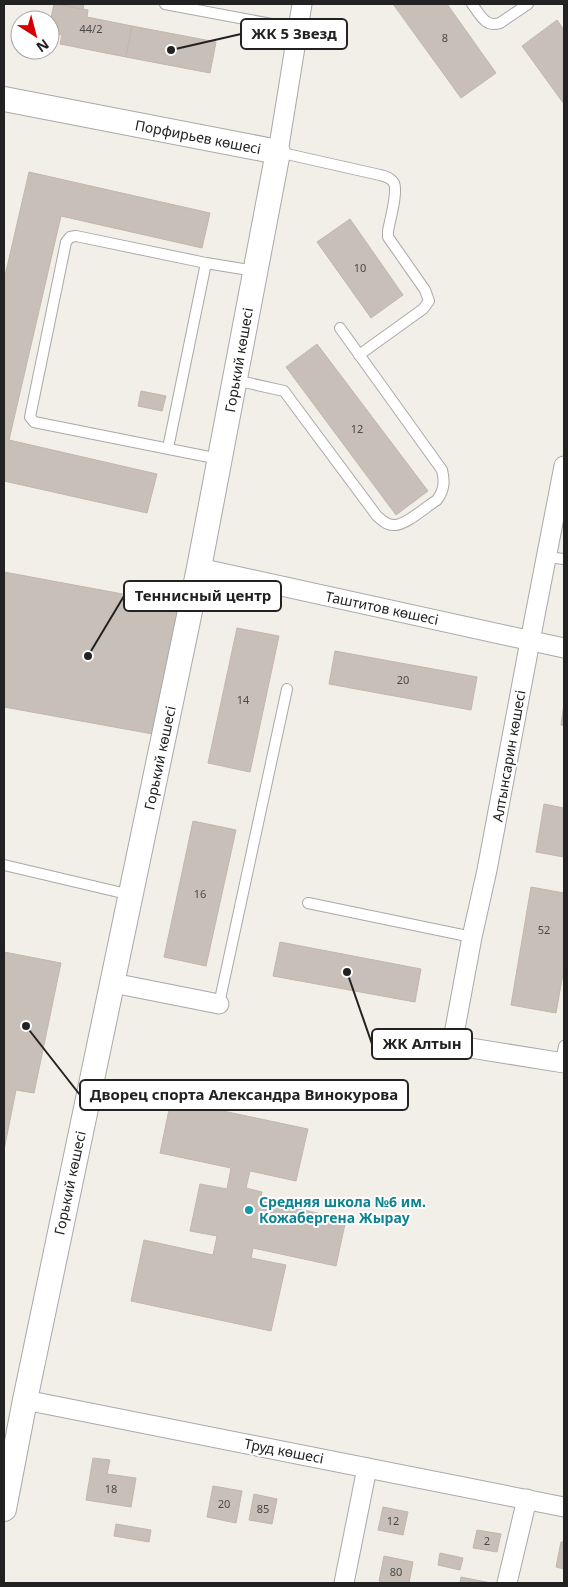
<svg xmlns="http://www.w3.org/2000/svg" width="568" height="1587" font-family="'Noto Sans',sans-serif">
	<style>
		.building { fill: #c7bfb8; stroke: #c4b6ab }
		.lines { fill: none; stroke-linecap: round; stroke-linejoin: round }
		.service-casing { stroke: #a9a9a9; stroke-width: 12 }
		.minor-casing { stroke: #a9a9a9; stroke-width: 21 }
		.tertiary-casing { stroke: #a9a9a9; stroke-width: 26 }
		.service { stroke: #fff; stroke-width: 10 }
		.minor { stroke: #fff; stroke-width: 19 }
		.tertiary { stroke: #fff; stroke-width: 24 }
		.culture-dot { fill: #0f9aa8; stroke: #fff; stroke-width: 2 }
		.labels { text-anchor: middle; stroke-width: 4; stroke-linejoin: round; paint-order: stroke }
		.number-label { font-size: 11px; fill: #4b4948 }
		.street-label { font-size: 14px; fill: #222; stroke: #fff }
		.culture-label { font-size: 14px; font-weight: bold; fill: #0d838f; stroke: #fff; text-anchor: start }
		.leader { fill: none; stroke: #222; stroke-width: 2 }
		.callout-dot { fill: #222; stroke: #fff; stroke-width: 2 }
		.callout { fill: #fff; stroke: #222; stroke-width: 2 }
		.callout-label { font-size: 15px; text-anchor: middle; font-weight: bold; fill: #222 }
	</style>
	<rect width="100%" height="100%" fill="#f2efe9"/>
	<!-- building -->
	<g class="building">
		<polygon points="54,4 88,10 87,17 132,26 126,57 60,44 62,35 50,33 50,23"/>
		<polygon points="57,4 84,4 83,9"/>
		<polygon points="393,4 447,4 496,73 461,98"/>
		<polygon points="557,20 564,30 564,104 522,46"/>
		<polygon points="132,26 216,42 210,73 126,57"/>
		<polygon points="29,172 210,213 202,248 61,216 9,440 157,474 147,513 4,481 4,280"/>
		<polygon points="350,219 403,295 371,318 317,242"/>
		<polygon points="317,344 428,491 396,515 286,367"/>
		<polygon points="141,391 166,396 162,411 138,406"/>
		<polygon points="4,572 182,605 158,735 4,707"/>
		<polygon points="237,628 279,636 250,772 208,763"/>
		<polygon points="335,651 477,677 471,710 329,684"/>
		<polygon points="564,703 564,726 561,725"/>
		<polygon points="544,804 564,808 564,857 536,852"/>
		<polygon points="193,821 236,830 206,966 164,957"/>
		<polygon points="531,887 564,893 564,968 556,1013 511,1005"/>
		<polygon points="280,942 421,969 415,1002 273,976"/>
		<polygon points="4,952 61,963 34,1093 16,1090 4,1150"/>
		<polygon points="171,1100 308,1129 296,1181 250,1171 246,1188 262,1192 260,1201 346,1219 336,1266 253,1248 251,1258 286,1265 271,1331 131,1301 144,1240 213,1255 217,1236 190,1231 200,1184 227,1189 231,1168 160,1153"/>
		<polygon points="93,1458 110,1460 107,1474 136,1478 131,1507 86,1500"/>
		<polygon points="213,1486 242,1491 236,1523 207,1517"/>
		<polygon points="254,1494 277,1499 272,1524 249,1520"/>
		<polygon points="383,1507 408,1512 403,1535 378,1530"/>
		<polygon points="116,1524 151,1530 149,1542 114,1536"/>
		<polygon points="477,1530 501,1534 497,1552 473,1548"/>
		<polygon points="561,1542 564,1542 564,1569 556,1567"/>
		<polygon points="440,1553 463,1558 460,1570 438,1565"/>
		<polygon points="384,1556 413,1562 409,1583 390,1583 379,1581"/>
		<polygon points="461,1577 491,1583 460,1583"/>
	</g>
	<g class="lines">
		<!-- service casing -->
		<g class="service-casing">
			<g id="service">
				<polyline points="165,4 298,29"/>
				<path d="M472,4C480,14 485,28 500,23L528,4"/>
				<path d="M278,152L380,175C385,176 391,178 394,183C398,192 390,220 388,231V237L425,290L429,301L423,309L359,355"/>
				<path d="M235,380L284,391L377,516C382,520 387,526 395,525C406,525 427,506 437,500C444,490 445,482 442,470L340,328"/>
				<polyline points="168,448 206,263"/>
				<polyline points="219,459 34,422 30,417 66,242 70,237 76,236 206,263 255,271"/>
				<polyline points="546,557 564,559"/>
				<polyline points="4,865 131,895"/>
				<polyline points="308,903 472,937"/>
				<polyline points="219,1004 287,689"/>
				<polyline points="561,1062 564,1046"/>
			</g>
		</g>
		<!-- minor casing -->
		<g class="minor-casing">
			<g id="minor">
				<polyline points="278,152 302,4"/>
				<polyline points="564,466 530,641 487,870 472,937 452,1045 564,1063"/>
				<polyline points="199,568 564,648"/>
				<polyline points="113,983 219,1004"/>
				<polyline points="25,1400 564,1507"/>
				<polyline points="344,1583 367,1468"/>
				<polyline points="507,1583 527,1499"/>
			</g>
		</g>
		<!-- tertiary casing -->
		<g class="tertiary-casing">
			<polyline id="tertiary" points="4,99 278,152 199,568 25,1400 4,1509"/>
		</g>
		<!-- service -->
		<use href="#service" class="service"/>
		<!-- minor -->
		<use href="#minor" class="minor"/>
		<!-- tertiary -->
		<use href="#tertiary" class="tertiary"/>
	</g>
	<!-- markers -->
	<circle class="culture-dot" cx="249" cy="1210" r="5"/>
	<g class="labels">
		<!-- number labels -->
		<g class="number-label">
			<text x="91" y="33">44/2</text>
			<text x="445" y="42">8</text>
			<text x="360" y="272">10</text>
			<text x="357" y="433">12</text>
			<text x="403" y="684">20</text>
			<text x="243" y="704">14</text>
			<text x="200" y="898">16</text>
			<text x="544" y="934">52</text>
			<text x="111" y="1493">18</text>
			<text x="224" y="1508">20</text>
			<text x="263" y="1513">85</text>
			<text x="393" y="1525">12</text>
			<text x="487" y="1545">2</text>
			<text x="396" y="1576">80</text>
		</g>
		<!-- street labels -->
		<g class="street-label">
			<text transform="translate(198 137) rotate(11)" y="5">Порфирьев көшесі</text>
			<text transform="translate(239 360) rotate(-80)" y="5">Горький көшесі</text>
			<text transform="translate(382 608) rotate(12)" y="5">Таштитов көшесі</text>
			<text transform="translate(509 756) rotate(-80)" y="5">Алтынсарин көшесі</text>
			<text transform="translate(160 758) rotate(-78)" y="5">Горький көшесі</text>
			<text transform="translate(70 1183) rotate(-78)" y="5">Горький көшесі</text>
			<text transform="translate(284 1451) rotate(11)" y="5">Труд көшесі</text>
		</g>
		<!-- culture labels -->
		<g class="culture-label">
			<text x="259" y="1207">Средняя школа №6 им.<tspan x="259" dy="16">Кожабергена Жырау</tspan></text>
		</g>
	</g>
	<!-- callouts -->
	<path class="leader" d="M171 50L241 34M88 656L124 596M347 972L372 1044M26 1026L80 1095"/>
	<g class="callout-dot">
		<circle cx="171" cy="50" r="5"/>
		<circle cx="88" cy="656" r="5"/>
		<circle cx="347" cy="972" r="5"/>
		<circle cx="26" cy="1026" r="5"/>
	</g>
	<g class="callout">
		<rect x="241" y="19" width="106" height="30" rx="5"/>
		<rect x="124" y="581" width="157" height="30" rx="5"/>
		<rect x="372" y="1029" width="100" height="30" rx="5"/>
		<rect x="80" y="1080" width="328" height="30" rx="5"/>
	</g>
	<g class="callout-label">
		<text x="294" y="39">ЖК 5 Звезд</text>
		<text x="203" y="601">Теннисный центр</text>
		<text x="422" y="1049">ЖК Алтын</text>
		<text x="244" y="1100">Дворец спорта Александра Винокурова</text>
	</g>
	<!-- border -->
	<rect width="568" height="1587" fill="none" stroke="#222222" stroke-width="10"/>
	<!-- north arrow -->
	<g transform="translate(35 35) rotate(144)"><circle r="24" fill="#ffffff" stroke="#a7a7a7"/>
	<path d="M0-4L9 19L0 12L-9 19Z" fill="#d40000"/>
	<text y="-8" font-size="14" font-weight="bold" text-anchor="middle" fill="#222222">N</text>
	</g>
</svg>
